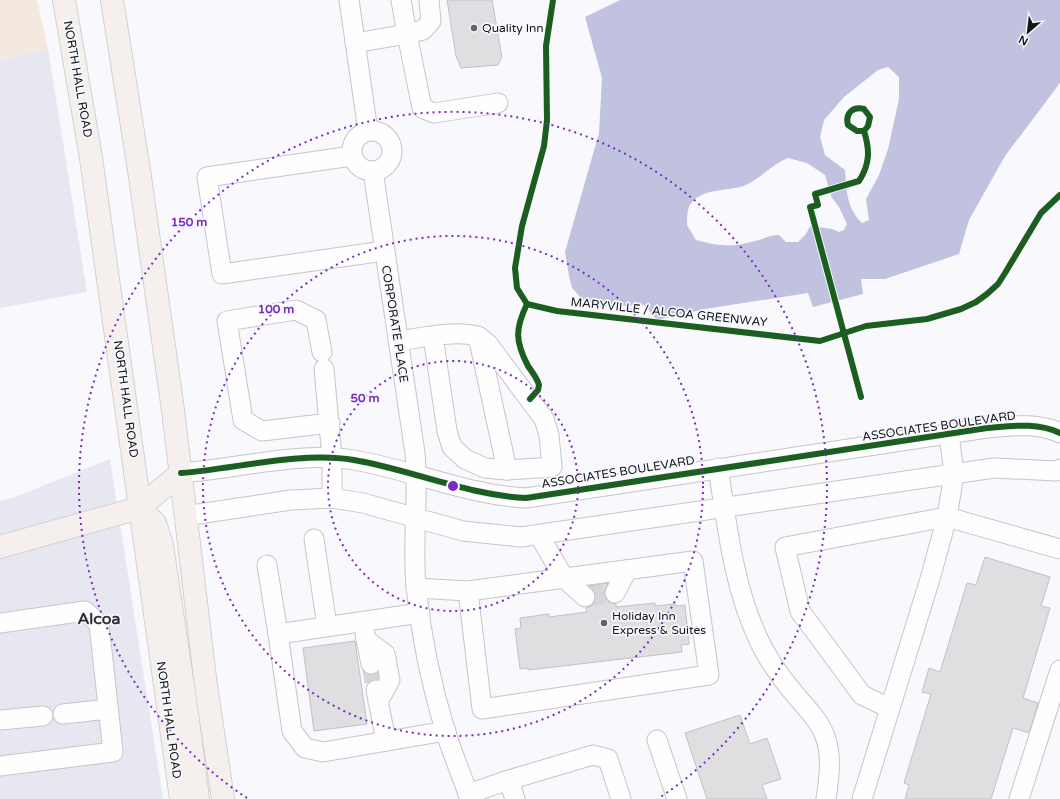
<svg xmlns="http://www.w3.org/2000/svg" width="1060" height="799" font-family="'Varela Round',sans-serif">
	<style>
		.built { fill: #e7e7f2 }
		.green { fill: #f4e8df }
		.water { fill: #c1c2df; fill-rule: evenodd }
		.building { fill: #dfdfe2; stroke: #c2c2c5 }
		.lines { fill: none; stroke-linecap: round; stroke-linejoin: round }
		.minor-tunnel { stroke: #d6d6da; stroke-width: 19; stroke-dasharray: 19 10; stroke-linecap: butt }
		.minor-casing { stroke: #c6c6c9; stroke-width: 21 }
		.major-casing { stroke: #d2d2d4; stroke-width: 24 }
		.minor { stroke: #fefeff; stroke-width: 19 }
		.major { stroke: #f5f0ed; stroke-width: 22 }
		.cycleway-casing { stroke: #f7f7fe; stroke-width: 8 }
		.cycleway { stroke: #1b5e20; stroke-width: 6 }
		.ring { fill: none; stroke: #7b2cbf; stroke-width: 2; stroke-dasharray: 2 4 }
		.poi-dot { fill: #646468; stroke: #f7f7fe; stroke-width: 1.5 }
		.labels { text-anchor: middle; stroke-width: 3.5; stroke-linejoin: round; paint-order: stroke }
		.poi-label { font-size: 12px; fill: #141517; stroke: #f7f7fe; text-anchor: start }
		.street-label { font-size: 12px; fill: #141517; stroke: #f7f7fe }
		.district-label { font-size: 16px; font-weight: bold; fill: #2f3036; stroke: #f7f7fe }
		.centre { fill: #7b2cbf; stroke: #f7f7fe; stroke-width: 2 }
		.ring-label { font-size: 12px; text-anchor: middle; font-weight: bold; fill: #7b2cbf; stroke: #f7f7fe; stroke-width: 3.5; stroke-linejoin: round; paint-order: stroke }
	</style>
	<rect width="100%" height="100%" fill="#f8f8fd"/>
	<!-- built -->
	<g class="built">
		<polygon points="48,49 87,292 0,308 0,60"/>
		<polygon points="110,459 163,799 0,799 0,501 12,498"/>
	</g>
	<!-- green -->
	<polygon class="green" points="0,0 37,0 48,49 0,60"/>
	<!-- water -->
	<path class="water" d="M620,0H1060V83L1005,156L969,220L959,254L885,279H861L863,294L813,307L808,293L705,309L657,320L644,305L596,307L582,299L572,288L569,276L565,252L599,133L602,78L585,17ZM888,67L899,77V99L888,149L879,175L866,199L869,220L862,223C847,209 846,189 845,170L825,155L820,137L824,120L844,97L878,70ZM788,158L807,163L825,175L832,198L839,207L847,224L844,230L839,232L832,229L810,226L806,234L798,242H786L779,235C769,235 764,239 755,241C730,248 720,246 696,240L687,225C687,221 687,215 688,210C695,187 728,192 746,185C761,178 771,165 788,158Z"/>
	<!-- building -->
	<g class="building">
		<polygon points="447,0 492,0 502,57 498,65 461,68 456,56"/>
		<polygon points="985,557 1050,577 1041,606 1050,608 1023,698 1038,703 1029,733 1013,728 991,799 905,799 909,785 904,783 931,694 922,692 929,668 940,672 967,583 976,585"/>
		<polygon points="608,583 604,593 606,599 610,603 616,604 616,607 655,603 655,606 675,604 675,606 685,605 689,644 681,645 682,652 528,670 528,668 520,669 515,629 521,628 520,618 549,614 549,617 587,612 586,608 593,605 596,599 595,593 589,586"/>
		<polygon points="355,641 367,724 314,731 303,648"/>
		<polygon points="740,715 750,744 767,738 781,779 762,785 767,799 707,799 685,733"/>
	</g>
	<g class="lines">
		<!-- minor-tunnel -->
		<g class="minor-tunnel">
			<polyline points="585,597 615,593"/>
			<polyline points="371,664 374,682"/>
		</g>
		<!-- minor casing -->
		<g class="minor-casing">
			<g id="minor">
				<polyline points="349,0 368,131"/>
				<polyline points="401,0 407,34 423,30 431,21 429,0"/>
				<polyline points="355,43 407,34 422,108 434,113 498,103"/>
				<circle cx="372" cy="151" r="20"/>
				<polyline points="352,156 207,177 222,274 384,251"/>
				<path d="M373,171L415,453C419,498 412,542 416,587C421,635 431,684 445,730C452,753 462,776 470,799"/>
				<polyline points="478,336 507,470"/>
				<path d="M398,341C419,338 459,329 478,337C482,338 485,342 488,344L544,419L549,435L552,467L507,470L485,468L465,459L452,447L447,431L433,336"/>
				<polyline points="322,352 316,320 296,310 227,321 243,420 262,431 330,423"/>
				<polyline points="324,369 332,458 332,498"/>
				<path d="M718,468C727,524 733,584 757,636C766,657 779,675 793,692C805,707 820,720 826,739C832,758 829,779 826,799"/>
				<path d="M181,473C236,469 299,451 354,460C412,470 467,495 526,498L987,428C1012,426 1037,422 1060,433"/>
				<polyline points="185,516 291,500 332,498 363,503 463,531 521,537 994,468 1057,471 1060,469"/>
				<polyline points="539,535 564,578 585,597"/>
				<polyline points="314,539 327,626"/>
				<polyline points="267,565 278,634"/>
				<polyline points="416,588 468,591 482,709 709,675 693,561 468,591"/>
				<polyline points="615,593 627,570"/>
				<polyline points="420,613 278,634 292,731 305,748 323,752 446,731"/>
				<polyline points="0,623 85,611 99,624 113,752 0,766"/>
				<polyline points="365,634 371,664"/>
				<polyline points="366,640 385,654 390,680 378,702"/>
				<polyline points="376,690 386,741"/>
				<polyline points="889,708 862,695 800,611 785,547 947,517 1060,549"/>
				<polyline points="63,714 108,709"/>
				<polyline points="0,720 43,716"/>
				<polyline points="657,740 677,799"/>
				<polyline points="468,794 509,780"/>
				<polyline points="515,799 509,780 593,755 608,759 621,799"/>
				<polyline points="862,799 930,579 947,517 954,474 949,434"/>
				<polyline points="1019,799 1060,670"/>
			</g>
		</g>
		<!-- major casing -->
		<g class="major-casing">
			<g id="major">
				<polyline points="64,0 91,158 181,799"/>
				<polyline points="112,0 139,170 173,410 206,686 223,799"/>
				<polyline points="139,508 155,523 162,545 188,720 198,799"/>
				<polyline points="0,547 139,508 181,473"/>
			</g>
		</g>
		<!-- minor -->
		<use href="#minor" class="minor"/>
		<!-- major -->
		<use href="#major" class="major"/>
		<!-- cycleway casing -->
		<g class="cycleway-casing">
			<g id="cycleway">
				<polyline points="553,0 546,46 547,120 544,146 522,226 515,268 517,288 527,304 557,311 820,341 866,326 927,319 961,309 976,302 987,294 998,284 1005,273 1041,213 1060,195"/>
				<path d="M527,304C515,329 515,341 528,366C532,372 537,378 539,385L538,390L530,399"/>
				<path d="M861,397L810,207L818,205L815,194L859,181C870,164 870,150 864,131L868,126L870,117L864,109C852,106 845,114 848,125L857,131H864"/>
				<path d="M181,473C236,469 299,451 354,460C412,470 467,495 526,498L987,428C1012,426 1037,422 1060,433"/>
			</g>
		</g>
		<!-- cycleway -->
		<use href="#cycleway" class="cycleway"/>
	</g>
	<!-- distance rings -->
	<g class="ring">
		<circle cx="453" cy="486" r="125"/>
		<circle cx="453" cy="486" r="250"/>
		<path d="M247 798A374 374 0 1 1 659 798"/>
	</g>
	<!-- markers -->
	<g class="poi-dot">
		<circle cx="474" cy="28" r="4"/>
		<circle cx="604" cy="623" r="4"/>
	</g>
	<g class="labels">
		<!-- poi labels -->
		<g class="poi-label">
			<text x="482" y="32">Quality Inn</text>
			<text x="612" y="620">Holiday Inn<tspan x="612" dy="14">Express &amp; Suites</tspan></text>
		</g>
		<!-- street labels -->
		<g class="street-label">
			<text transform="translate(78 79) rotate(80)" y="4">NORTH HALL ROAD</text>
			<text transform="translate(669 312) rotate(6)" y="4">MARYVILLE / ALCOA GREENWAY</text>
			<text transform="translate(395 324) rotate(81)" y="4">CORPORATE PLACE</text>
			<text transform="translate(126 399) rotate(82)" y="4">NORTH HALL ROAD</text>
			<text transform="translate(939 426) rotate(-8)" y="4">ASSOCIATES BOULEVARD</text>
			<text transform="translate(618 472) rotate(-9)" y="4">ASSOCIATES BOULEVARD</text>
			<text transform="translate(169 720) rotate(82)" y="4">NORTH HALL ROAD</text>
		</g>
		<!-- district labels -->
		<g class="district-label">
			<text x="99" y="624">Alcoa</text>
		</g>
	</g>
	<circle cx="453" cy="486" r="6" class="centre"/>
	<g class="ring-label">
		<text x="189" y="226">150 m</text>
		<text x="276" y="313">100 m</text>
		<text x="365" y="402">50 m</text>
	</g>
	<!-- north arrow -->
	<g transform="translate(1028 32) rotate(208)" stroke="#f7f7fe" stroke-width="3" paint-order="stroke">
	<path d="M0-3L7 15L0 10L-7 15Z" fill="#141517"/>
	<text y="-6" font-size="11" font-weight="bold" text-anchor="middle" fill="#141517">N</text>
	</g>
</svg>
